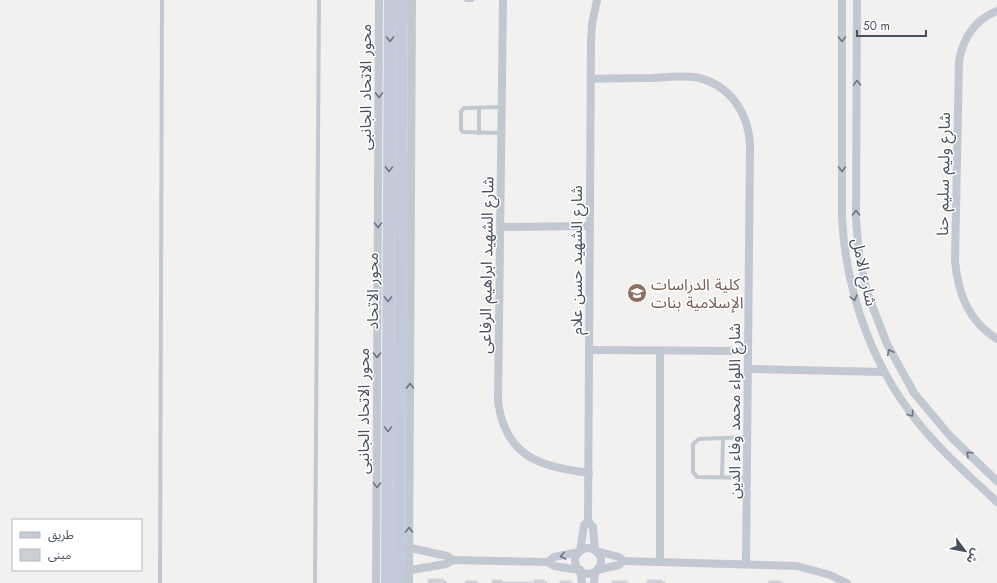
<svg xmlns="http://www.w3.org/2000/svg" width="997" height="583" font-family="Jost,'Noto Sans Arabic',sans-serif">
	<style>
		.building { fill: #ccced6; stroke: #d4d5dc; filter: url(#shadow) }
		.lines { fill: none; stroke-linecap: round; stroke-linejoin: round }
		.lane { stroke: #c1c8d2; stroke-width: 4 }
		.street { stroke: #c1c8d2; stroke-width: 8 }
		.secondary { stroke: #c3cad9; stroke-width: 12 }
		.oneway { stroke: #6d7583 }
		.oneway2 { stroke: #6c7481 }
		.labels { text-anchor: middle; stroke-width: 3; stroke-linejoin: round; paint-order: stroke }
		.street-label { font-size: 16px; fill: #48505e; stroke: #fff }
		.education-label { font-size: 16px; fill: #785e54; stroke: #fff; text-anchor: start }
	</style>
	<defs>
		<filter id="shadow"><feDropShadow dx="2.5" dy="2.5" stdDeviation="0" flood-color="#0004"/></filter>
	</defs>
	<rect width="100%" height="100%" fill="#f3f0f0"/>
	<!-- building -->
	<g class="building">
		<rect x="428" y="579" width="15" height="4"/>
		<rect x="492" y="580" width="10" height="3"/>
		<rect x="534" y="580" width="10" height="3"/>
		<rect x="647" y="580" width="15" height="3"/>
		<polygon points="465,581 477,581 477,583 466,583"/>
		<rect x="560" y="581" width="11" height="2"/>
		<rect x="612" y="581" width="15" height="2"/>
		<rect x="769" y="581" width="12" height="2"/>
		<rect x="506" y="582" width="26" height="1"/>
	</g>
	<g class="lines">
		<!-- lane -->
		<g class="lane">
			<polyline points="466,0 472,0"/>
			<polyline points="479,108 479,133"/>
			<polyline points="501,133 463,132 461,130 461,112 464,108 502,107"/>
			<polyline points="722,477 723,438"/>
			<polyline points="747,478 697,477 693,472 693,444 699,439 747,437"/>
			<polyline points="160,583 162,0"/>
			<polyline points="315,583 319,0"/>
		</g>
		<!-- street -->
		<g class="street">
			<path d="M503,0L498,402C506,458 540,466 589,473"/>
			<path d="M842,0V219C847,298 874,372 926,432C947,457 973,479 997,502"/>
			<polyline points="857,0 856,218 859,255 867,292 887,344 914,393 950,436 997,481"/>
			<path d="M997,11C975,20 963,38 959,61L955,261C958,293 968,321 997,339"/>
			<path d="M591,79C612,78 632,78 653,78C668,77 684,75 699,78C731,86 749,114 750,146L746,563"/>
			<polyline points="501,227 590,226"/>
			<polyline points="589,350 748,351"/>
			<polyline points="748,369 884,372"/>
			<polyline points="406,547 447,556 453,560"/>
			<circle cx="588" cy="561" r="13"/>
			<polyline points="595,550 593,527 588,521 591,41 592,24 597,0"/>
			<polyline points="580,551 584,525 588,521"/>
			<polyline points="596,551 619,557 624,561 797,566 830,575 847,583"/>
			<polyline points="548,562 554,557 579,552"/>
			<polyline points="660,562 660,351"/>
			<polyline points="580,570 582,583"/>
			<polyline points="597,570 619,565 624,561"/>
			<polyline points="405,571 446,564 453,560 548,562 554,566 579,570"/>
			<polyline points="376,583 379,0"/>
			<polyline points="409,583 412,0"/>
			<polyline points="594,583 595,572"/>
		</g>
		<!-- secondary -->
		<g class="secondary">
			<polyline points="387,583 390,0"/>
			<polyline points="399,583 402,0"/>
		</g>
	</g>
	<!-- one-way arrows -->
	<defs><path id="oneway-chevron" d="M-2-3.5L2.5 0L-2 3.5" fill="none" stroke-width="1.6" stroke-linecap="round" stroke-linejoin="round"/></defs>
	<g class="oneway">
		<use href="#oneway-chevron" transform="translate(390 39) rotate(90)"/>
		<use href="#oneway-chevron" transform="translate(389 169) rotate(90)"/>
		<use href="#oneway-chevron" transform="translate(388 299) rotate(90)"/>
		<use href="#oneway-chevron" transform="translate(388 429) rotate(90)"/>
	</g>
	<g class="oneway2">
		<use href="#oneway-chevron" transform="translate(842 39) rotate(90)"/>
		<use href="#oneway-chevron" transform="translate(857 83) rotate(-90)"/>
		<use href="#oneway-chevron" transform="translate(379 95) rotate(90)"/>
		<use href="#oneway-chevron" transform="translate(842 169) rotate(90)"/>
		<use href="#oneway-chevron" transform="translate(856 213) rotate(-90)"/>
		<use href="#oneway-chevron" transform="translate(378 225) rotate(90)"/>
		<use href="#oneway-chevron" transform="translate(854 298) rotate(75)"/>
		<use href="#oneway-chevron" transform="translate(890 352) rotate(-116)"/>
		<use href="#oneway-chevron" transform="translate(377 355) rotate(90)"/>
		<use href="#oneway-chevron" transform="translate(410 386) rotate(-90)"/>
		<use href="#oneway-chevron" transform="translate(911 414) rotate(54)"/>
		<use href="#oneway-chevron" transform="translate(969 454) rotate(-136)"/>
		<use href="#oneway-chevron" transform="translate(377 485) rotate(90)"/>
		<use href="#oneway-chevron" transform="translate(409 530) rotate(-90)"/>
		<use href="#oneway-chevron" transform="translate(563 556) rotate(168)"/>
	</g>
	<!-- icons -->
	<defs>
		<g id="university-disc" transform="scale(1)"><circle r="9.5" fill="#8d6e63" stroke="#fff"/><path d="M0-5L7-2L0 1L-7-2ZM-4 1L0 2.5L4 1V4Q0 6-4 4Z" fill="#fff"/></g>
	</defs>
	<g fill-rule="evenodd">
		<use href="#university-disc" x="637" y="293"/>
	</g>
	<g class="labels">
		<!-- street labels -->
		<g class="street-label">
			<text transform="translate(365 87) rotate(-90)" y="6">محور الاتحاد الجانبى</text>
			<text transform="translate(943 174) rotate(-89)" y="6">شارع وليم سليم حنا</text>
			<text transform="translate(576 260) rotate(-90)" y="6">شارع الشهيد حسن علام</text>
			<text transform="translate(486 265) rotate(-89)" y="6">شارع الشهيد ابراهيم الرفاعى</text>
			<text transform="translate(865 272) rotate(78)" y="6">شارع الامل</text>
			<text transform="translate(372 291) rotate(-90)" y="6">محور الاتحاد</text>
			<text transform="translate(363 411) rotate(-90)" y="6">محور الاتحاد الجانبى</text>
			<text transform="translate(734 411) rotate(-90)" y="6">شارع اللواء محمد وفاء الدين</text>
		</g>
		<!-- education labels -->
		<g class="education-label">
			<text x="651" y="290">كلية الدراسات<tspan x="651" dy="18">الإسلامية بنات</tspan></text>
		</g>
	</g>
	<!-- legend -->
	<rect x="12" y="519" width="130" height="52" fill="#ffffff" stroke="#b6b9bf"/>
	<rect x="20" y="532" width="20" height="6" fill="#c3cad9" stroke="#b6b9bf"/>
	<text x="48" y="539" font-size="12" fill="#48505e">طريق</text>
	<rect x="20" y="549" width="20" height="12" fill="#ccced6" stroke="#b6b9bf"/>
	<text x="48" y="559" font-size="12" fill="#48505e">مبنى</text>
	<!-- north arrow -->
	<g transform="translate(965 551) rotate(122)" stroke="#ffffff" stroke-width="3" paint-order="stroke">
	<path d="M0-3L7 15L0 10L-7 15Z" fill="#48505e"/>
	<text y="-6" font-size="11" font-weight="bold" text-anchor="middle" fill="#48505e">ش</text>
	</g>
	<!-- scale -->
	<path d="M857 30v6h69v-6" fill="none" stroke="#48505e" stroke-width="2"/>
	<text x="863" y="30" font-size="12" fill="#48505e" stroke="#ffffff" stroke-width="3" paint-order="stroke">50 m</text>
</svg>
